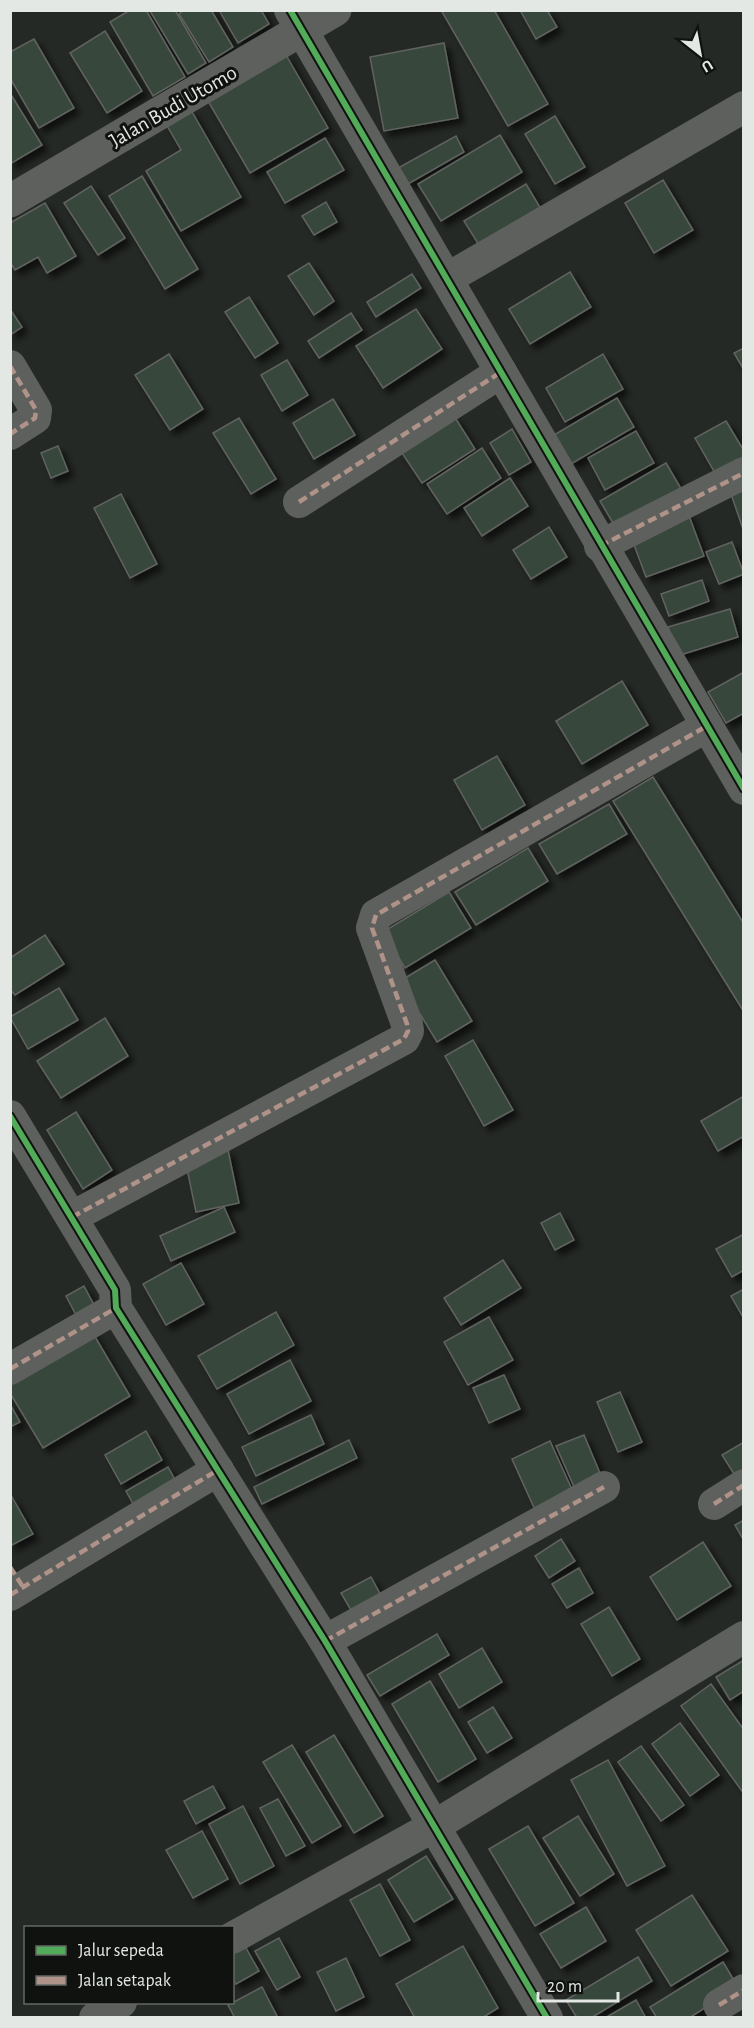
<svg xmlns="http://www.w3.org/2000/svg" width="754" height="2028" font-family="'Alegreya Sans',sans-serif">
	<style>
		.building { fill: #38463b; stroke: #606360; stroke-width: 1.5; filter: url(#shadow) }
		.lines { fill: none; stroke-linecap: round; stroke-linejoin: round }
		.minor { stroke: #5e605e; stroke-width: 32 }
		.tertiary { stroke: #5e605e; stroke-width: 33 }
		.quiet { stroke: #af9288; stroke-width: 4.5; stroke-dasharray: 9 4.5; stroke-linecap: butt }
		.cycleway-casing { stroke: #0f120f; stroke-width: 10 }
		.cycleway { stroke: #51ab58; stroke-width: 6 }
		.labels { text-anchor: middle; stroke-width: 6; stroke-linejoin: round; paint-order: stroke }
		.street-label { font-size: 21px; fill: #e3e8e4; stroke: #0f120f }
	</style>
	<defs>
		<filter id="shadow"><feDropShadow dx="5.5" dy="5.5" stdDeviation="3" flood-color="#0009"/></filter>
	</defs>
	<rect width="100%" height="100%" fill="#252925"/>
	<!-- building -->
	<g class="building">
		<polygon points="130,10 146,10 185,77 153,96 110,22"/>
		<polygon points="175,10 206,63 188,74 150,11"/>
		<polygon points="184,10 211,10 233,47 209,62 179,14"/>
		<polygon points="219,10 261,10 269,24 238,43"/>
		<polygon points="441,10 494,10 548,104 508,126"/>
		<polygon points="520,10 547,10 557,27 536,39"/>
		<polygon points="105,31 142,91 107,113 70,53"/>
		<polygon points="34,39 74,108 39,128 10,78 10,52"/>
		<polygon points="444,43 458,118 384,131 370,57"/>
		<polygon points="286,55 328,128 250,173 208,101"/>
		<polygon points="10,93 42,145 10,164"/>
		<polygon points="191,110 241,197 181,231 146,171 181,150 166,124"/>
		<polygon points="555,116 585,167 555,184 525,134"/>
		<polygon points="500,135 522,172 441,221 418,184"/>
		<polygon points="456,136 464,152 408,184 398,168"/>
		<polygon points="325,138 344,170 285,203 267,172"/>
		<polygon points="142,176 198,269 165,289 109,196"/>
		<polygon points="663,180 693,230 654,253 625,203"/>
		<polygon points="526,184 544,214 482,250 464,221"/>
		<polygon points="91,186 125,238 98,255 64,203"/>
		<polygon points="326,202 337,222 314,235 302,216"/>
		<polygon points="45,203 76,256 47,273 38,257 15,270 10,262 10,223"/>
		<polygon points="309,263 334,301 314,315 288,276"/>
		<polygon points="570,272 591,307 530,344 509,309"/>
		<polygon points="412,274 421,288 376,317 367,302"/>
		<polygon points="249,297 278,343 255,358 225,312"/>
		<polygon points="10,309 22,327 10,335"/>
		<polygon points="416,309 442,349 383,388 356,346"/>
		<polygon points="351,313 362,330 319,358 308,341"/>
		<polygon points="744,348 744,370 734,353"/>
		<polygon points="169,354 203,409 170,430 135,375"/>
		<polygon points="603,354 623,389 565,422 546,388"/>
		<polygon points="287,360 308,395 282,411 261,375"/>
		<polygon points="617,398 634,427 571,464 554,435"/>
		<polygon points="333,399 355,435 314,459 293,423"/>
		<polygon points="454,416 475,449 422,483 400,450"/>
		<polygon points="239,418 276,479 251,494 213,433"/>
		<polygon points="726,421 744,451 744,457 715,473 695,438"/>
		<polygon points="512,429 531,462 509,475 490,443"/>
		<polygon points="636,431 654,463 605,490 588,458"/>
		<polygon points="58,446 68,471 51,478 41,453"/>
		<polygon points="482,448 501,478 447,514 427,484"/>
		<polygon points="666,463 683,492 617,530 600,501"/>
		<polygon points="510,478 528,506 482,536 464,508"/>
		<polygon points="744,490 744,532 731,494"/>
		<polygon points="121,494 157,564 130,578 94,508"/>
		<polygon points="688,513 704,556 646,577 630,534"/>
		<polygon points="549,527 567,557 531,579 513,550"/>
		<polygon points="732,542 744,574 719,584 706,552"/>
		<polygon points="702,580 709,601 669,616 661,594"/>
		<polygon points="730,609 738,637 677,656 668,627"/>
		<polygon points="744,672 744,713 726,723 708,692"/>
		<polygon points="622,681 648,725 582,764 556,721"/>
		<polygon points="497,756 525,805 482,830 454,780"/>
		<polygon points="653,777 744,924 744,1012 613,801"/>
		<polygon points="609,804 627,834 557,874 539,844"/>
		<polygon points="528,848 548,881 476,925 455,892"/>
		<polygon points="449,892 471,928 405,968 383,932"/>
		<polygon points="45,935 64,964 15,995 10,989 10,958"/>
		<polygon points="435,960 472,1021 437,1042 400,981"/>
		<polygon points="59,988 78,1020 28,1049 10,1017"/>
		<polygon points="105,1018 128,1056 61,1098 37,1061"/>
		<polygon points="473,1040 513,1110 484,1126 445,1056"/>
		<polygon points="744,1096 744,1136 718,1151 701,1121"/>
		<polygon points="76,1112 112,1170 83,1189 47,1130"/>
		<polygon points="228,1150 239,1203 196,1212 185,1159"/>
		<polygon points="224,1207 235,1232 171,1261 160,1236"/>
		<polygon points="560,1213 574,1240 555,1250 541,1223"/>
		<polygon points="744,1234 744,1270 732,1277 716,1249"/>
		<polygon points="503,1260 521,1288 461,1325 444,1298"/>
		<polygon points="181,1263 204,1304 166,1325 143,1284"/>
		<polygon points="84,1286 94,1305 76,1315 66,1296"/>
		<polygon points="744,1289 744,1319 731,1296"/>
		<polygon points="276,1312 294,1345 217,1389 198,1356"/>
		<polygon points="489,1317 513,1360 468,1385 444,1342"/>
		<polygon points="91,1330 130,1396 43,1448 10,1393 10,1379"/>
		<polygon points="290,1360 311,1401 249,1434 227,1394"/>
		<polygon points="504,1375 520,1409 489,1423 473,1388"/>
		<polygon points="620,1392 642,1442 618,1452 597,1402"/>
		<polygon points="10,1404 20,1422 10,1427"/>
		<polygon points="311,1415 324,1444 256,1476 242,1447"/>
		<polygon points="146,1431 162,1460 121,1484 105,1455"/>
		<polygon points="584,1435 602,1478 575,1489 556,1446"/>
		<polygon points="349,1440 357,1458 262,1504 254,1487"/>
		<polygon points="550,1441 574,1494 536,1512 512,1459"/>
		<polygon points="744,1442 744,1472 736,1477 722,1455"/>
		<polygon points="168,1467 179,1487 137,1511 126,1491"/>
		<polygon points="12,1497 33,1534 10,1546 10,1498"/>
		<polygon points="744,1520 744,1541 735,1525"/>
		<polygon points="561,1539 575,1561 549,1578 535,1556"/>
		<polygon points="703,1542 731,1586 677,1620 650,1577"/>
		<polygon points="579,1568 593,1593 567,1608 552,1584"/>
		<polygon points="371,1577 384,1601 355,1617 341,1593"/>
		<polygon points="609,1607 640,1659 612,1676 581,1624"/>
		<polygon points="437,1634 449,1655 380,1696 367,1675"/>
		<polygon points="482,1648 502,1682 459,1708 439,1674"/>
		<polygon points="744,1660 744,1691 730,1700 716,1677"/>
		<polygon points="430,1681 476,1759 438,1782 392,1704"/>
		<polygon points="711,1684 744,1730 744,1794 681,1706"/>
		<polygon points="493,1707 512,1738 487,1753 468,1722"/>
		<polygon points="680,1723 719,1775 690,1796 652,1744"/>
		<polygon points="334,1735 383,1816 354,1833 306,1752"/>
		<polygon points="292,1745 341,1826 312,1843 263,1762"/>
		<polygon points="641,1746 684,1805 661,1821 618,1762"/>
		<polygon points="608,1760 665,1866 627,1886 571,1780"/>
		<polygon points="213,1786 225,1808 196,1824 184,1801"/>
		<polygon points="278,1799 305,1846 286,1856 260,1808"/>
		<polygon points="243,1806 274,1866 240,1884 209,1824"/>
		<polygon points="578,1816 614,1874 580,1896 543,1838"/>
		<polygon points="528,1826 574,1903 535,1926 489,1849"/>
		<polygon points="202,1831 228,1879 193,1898 166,1850"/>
		<polygon points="426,1856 453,1899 414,1922 388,1880"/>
		<polygon points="380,1884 410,1940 380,1956 350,1900"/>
		<polygon points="692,1895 728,1951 671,1986 636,1930"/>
		<polygon points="586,1907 606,1941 561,1968 540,1934"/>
		<polygon points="279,1938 300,1977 277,1990 255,1951"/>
		<polygon points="242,1941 259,1971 236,1984 232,1979 232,1947"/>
		<polygon points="463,1946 498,2008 482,2018 415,2018 396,1984"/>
		<polygon points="638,1957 652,1981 591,2018 577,2018 566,2000"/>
		<polygon points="346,1958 364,1997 336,2011 317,1972"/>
		<polygon points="723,1962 738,1987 689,2018 657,2018 650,2007"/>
		<polygon points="262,1987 278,2018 235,2018 228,2005"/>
		<polygon points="636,2000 646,2018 605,2018"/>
	</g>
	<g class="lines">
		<!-- minor -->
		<g class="minor">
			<polyline points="290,10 744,789"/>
			<polyline points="448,278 744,107"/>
			<polyline points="10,366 36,410 35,418 10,434"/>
			<polyline points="299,502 501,372"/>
			<polyline points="600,546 744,473"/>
			<polyline points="10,1116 115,1290 116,1308 325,1641 547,2018"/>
			<polyline points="72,1217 404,1039 408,1031 407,1024 372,928 376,915 707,726"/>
			<polyline points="10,1369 116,1308"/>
			<polyline points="714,1504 744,1485"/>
			<polyline points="10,1595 218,1470"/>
			<polyline points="325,1641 604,1487"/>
			<polyline points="232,1938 436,1825 744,1637"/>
			<polyline points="719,2005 744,1990"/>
			<polyline points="95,2018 121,2002"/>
		</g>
		<!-- tertiary -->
		<polyline class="tertiary" points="10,201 335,10"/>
		<!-- quiet -->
		<g class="quiet">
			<polyline points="10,366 36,410 35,418 10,434"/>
			<polyline points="299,502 501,372"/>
			<polyline points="600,546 744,473"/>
			<polyline points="72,1217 404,1039 408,1031 407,1024 372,928 376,915 707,726"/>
			<polyline points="10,1369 116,1308"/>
			<polyline points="714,1504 744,1485"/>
			<polyline points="10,1567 23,1587"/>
			<polyline points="10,1595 218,1470"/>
			<polyline points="325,1641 604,1487"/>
			<polyline points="719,2005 744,1990"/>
		</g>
		<!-- cycleway casing -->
		<g class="cycleway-casing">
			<g id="cycleway">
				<polyline points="290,10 744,789"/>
				<polyline points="10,1116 115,1290 116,1308 325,1641 547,2018"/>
			</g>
		</g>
		<!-- cycleway -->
		<use href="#cycleway" class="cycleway"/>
	</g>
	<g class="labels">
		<!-- street labels -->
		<g class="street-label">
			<text transform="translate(173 106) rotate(-30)" y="7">Jalan Budi Utomo</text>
		</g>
	</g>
	<!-- border -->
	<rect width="754" height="2028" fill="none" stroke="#e3e8e4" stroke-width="24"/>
	<!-- legend -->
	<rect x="24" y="1926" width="210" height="78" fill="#0f120f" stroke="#646864" stroke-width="1.5"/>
	<rect x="36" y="1946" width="30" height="9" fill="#51ab58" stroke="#646864" stroke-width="1.5"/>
	<text x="78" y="1956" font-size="18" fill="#e3e8e4">Jalur sepeda</text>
	<rect x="36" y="1976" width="30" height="9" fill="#af9288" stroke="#646864" stroke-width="1.5"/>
	<text x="78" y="1986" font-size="18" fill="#e3e8e4">Jalan setapak</text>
	<!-- north arrow -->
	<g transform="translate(700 54) rotate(149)" stroke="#0f120f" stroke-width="4.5" paint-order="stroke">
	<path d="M0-4.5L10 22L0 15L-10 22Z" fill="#e3e8e4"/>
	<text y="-9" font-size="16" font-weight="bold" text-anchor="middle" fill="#e3e8e4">U</text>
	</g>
	<!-- scale -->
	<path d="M538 1992v9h80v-9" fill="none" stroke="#e3e8e4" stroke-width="3"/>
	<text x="547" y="1992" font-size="18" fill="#e3e8e4" stroke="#0f120f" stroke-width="4.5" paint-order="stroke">20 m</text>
</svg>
